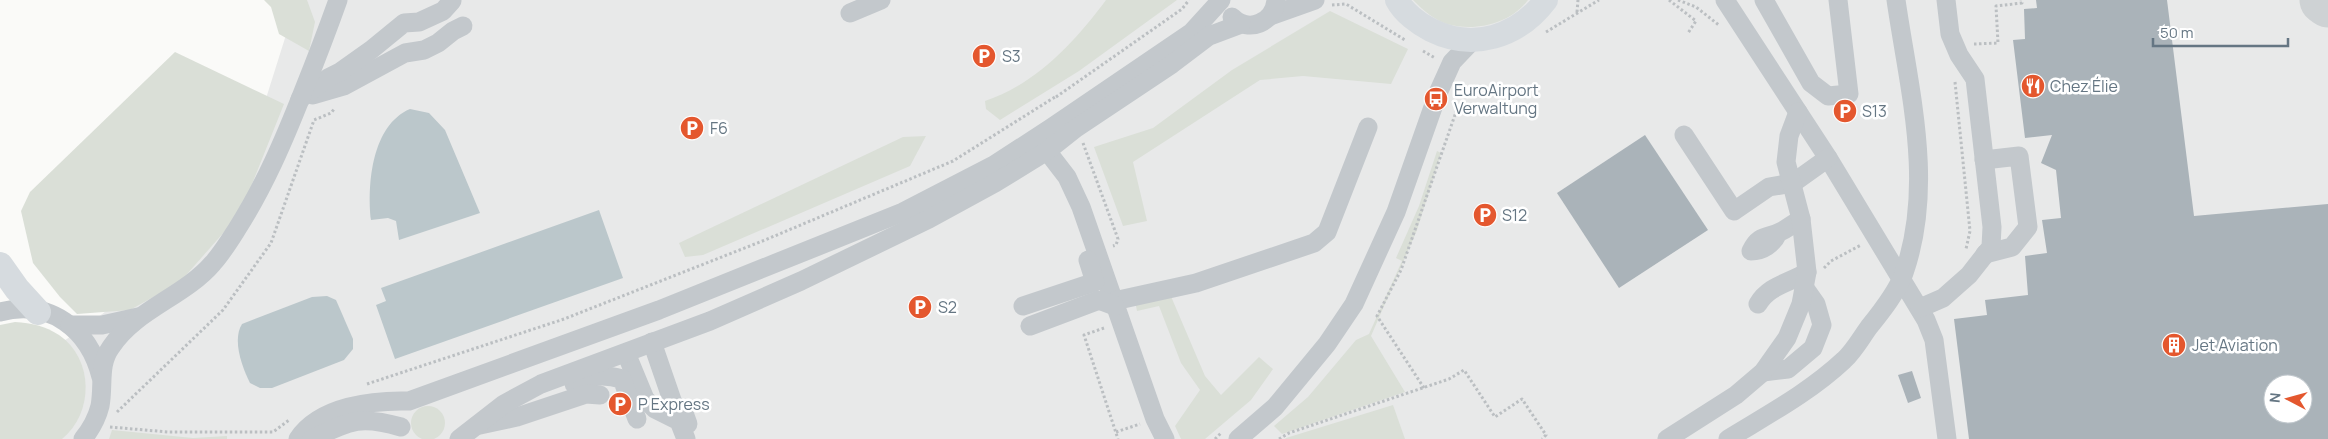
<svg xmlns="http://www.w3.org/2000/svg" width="2328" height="439" font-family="Manrope,sans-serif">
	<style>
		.built { fill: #e8e9e9; fill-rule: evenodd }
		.green { fill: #dadfd7 }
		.water { fill: #bbc7cb }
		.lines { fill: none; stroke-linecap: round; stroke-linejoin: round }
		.taxiway { stroke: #ced2d4; stroke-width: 49 }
		.building { fill: #aab3b9; fill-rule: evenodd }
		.path { stroke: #bbbfc2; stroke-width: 3; stroke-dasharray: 2.5 2.5; stroke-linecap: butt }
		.minor { stroke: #c3c8cc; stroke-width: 19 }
		.major { stroke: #d6dbdf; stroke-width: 24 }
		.highway { stroke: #d6dbdf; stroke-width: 26 }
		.labels { text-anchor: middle; stroke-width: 5; stroke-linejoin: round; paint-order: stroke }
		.poi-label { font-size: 16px; fill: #657683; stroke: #fff; text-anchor: start }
	</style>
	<rect width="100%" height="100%" fill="#fafaf8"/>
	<!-- built -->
	<path class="built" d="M297,0H2328V439H0V374L25,368L97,318L229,216ZM2273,384H2303V414H2273Z"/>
	<!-- green -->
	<g class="green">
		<polygon points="264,0 307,0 315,22 309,51 279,34 271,7"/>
		<path d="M1106,0H1177L1079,71L1000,120L986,109L985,101C1036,84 1075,42 1106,0Z"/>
		<path d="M1413,0H1528C1510,24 1475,32 1447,24C1434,20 1423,10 1413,0Z"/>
		<polygon points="1330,11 1408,49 1391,84 1303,76 1260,80 1133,162 1147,221 1123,226 1094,147 1153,128 1232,70"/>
		<polygon points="175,52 284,104 240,214 180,282 130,310 77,314 60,297 33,263 21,211 30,192"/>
		<polygon points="926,136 910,166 703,255 685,257 679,243 903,137"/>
		<polygon points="1437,151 1441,153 1417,230 1371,336 1405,392 1282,434 1274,426 1308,397 1356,340 1369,334 1402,261 1396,258 1419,206"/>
		<polygon points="1170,294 1205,376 1221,395 1259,357 1273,369 1251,400 1205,439 1181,439 1175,426 1200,390 1181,363 1159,306 1137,311 1135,301"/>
		<path d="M15,322C32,323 45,326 59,335C94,359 94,413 62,439H0V325Z"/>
		<polygon points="1393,405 1405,439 1285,439 1286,438"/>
		<circle cx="428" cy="423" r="17"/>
		<polygon points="112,430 193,438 227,436 227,439 109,439"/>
	</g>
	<!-- water -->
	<g class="water">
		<path d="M410,109L429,113L445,130L480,213L399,240L396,221L388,218L371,220C367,184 372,125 410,109Z"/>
		<polygon points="599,210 623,278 395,359 376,305 386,301 381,288"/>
		<path d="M327,296L336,300L353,339V349L344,360L272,388H260L250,383C242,367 232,340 242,324L312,297Z"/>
	</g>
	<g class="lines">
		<!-- taxiway -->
		<polyline class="taxiway" points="2324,0 2328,3"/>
	</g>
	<!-- building -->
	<g class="building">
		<path d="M2036,0H2167L2194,216L2328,204V439H1969L1954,319L1987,315L1985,300L2028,295L2025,256L2047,253L2042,220L2061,218L2056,170L2041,163L2052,135L2025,138L2013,40L2025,39L2024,9L2037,8ZM2273,384H2303V414H2273Z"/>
		<polygon points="1645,135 1708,230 1619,288 1557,193"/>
		<polygon points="1912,371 1921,398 1908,403 1898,375"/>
	</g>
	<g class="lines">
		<!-- path -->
		<g class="path">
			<polyline points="1669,0 1696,21 1688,33"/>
			<polyline points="1678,0 1696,7 1720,26"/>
			<polyline points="1332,5 1346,4 1405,40"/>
			<polyline points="1577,12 1578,0"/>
			<polyline points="1546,32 1599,0"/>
			<polyline points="1974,44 1998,43 1996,6 2022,3 2021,0"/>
			<polyline points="1423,51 1435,58"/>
			<polyline points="1955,82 1970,231 1966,249"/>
			<polyline points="1056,97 1182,9 1189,0"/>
			<polyline points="1083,143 1118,239 1116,245 1113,246"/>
			<polyline points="1824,268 1831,261 1861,245"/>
			<polyline points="1104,328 1084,335 1118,439"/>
			<polyline points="367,384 564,319 765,240 953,161 1055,97"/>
			<polyline points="1424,388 1377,316 1401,270 1456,112 1454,102"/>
			<polyline points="117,412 223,310 271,243 314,120 331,113 335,108"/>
			<polyline points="110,427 168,432 273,432 289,420"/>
			<polyline points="1116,432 1140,424"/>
			<polyline points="1215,439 1221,433"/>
			<polyline points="1279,439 1289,433 1449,379 1464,370 1495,417 1522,399 1546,435 1542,439"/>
		</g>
		<!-- minor -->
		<g class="minor">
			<polyline points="1725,0 1828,158 1926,320 1934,340 1947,439"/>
			<polyline points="1764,0 1811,83 1828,96 1849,94 1838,0"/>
			<polyline points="850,13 881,0"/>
			<polyline points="1270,16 1315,0"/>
			<path d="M1232,17C1249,34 1274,22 1276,0"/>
			<polyline points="313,95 344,86 405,53 424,50 438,43 453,31 463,26"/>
			<polyline points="300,99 328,78 340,72 371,50 404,23 419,22 443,11 452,1"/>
			<polyline points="1684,135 1734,211 1769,187 1793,183 1828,158"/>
			<polyline points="1042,138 1047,151 1067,177 1081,207 1155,419 1165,439"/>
			<polyline points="1984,160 2019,156 2028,227 2012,247 1985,254"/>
			<path d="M1778,233C1773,244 1763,251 1751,251C1759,234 1768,238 1780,232C1787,229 1794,223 1801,219"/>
			<polyline points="1114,301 1196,283 1314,243 1327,232 1368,127"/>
			<path d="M1758,304C1769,285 1790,283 1807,272"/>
			<polyline points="1023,306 1095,282 1088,260"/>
			<polyline points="1920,308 1943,298 1969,275 1991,247 1992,227 1975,79 1959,55 1950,34 1946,0"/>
			<path d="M0,312C50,299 89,329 101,377"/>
			<polyline points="70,325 102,325 138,317"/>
			<polyline points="1030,326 1099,300 1115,306"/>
			<polyline points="652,342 673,403 684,413 688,424"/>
			<polyline points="626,353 645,399 655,409 679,421 686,439"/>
			<polyline points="1763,372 1788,369 1813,348 1822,325 1816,304 1804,287"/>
			<path d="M574,384C590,375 604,374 622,379L637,419"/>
			<polyline points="480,425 517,417 586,394 600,395"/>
			<path d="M83,439C91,429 97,418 100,406C104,385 98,365 111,347C136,309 184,297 213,263C222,253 230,240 237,229C265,185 284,140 303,92C315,62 327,31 338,0"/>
			<path d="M298,439C320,406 373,400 409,401L659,310L903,212L994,165L1051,128L1192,32L1221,0"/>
			<path d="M312,439C350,421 359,415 401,427"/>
			<polyline points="459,439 504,404 541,384 710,321 801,281 929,219 995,183 1047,151 1076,128 1172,64 1209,36 1241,24"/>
			<polyline points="1238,439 1275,407 1327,344 1354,304 1396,212 1438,93 1452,62 1472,41"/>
			<polyline points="1667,439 1736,395 1763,372 1787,338 1801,304 1807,272 1801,219 1786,162 1789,136 1798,112"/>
			<path d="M1728,439C1767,415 1810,392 1844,360C1854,351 1861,338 1869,327C1882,311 1897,292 1904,273C1935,184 1909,90 1896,0"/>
		</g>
		<!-- major -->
		<path class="major" d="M1397,0C1404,13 1419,24 1431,30C1473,51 1518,37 1546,0"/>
		<!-- highway -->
		<polyline class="highway" points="0,265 17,289 38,312"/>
	</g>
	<!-- icons -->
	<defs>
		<g id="parking-disc" transform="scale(1.25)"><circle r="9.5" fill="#e4572e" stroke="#fff"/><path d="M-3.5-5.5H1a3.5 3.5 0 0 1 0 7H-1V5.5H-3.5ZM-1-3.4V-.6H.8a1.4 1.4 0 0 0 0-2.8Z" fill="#fff"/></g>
		<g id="restaurant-disc" transform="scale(1.25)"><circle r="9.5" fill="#e4572e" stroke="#fff"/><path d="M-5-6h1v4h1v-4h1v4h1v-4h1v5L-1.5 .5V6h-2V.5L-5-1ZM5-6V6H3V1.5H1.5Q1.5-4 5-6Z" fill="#fff"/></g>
		<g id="bus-disc" transform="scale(1.25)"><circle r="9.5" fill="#e4572e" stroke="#fff"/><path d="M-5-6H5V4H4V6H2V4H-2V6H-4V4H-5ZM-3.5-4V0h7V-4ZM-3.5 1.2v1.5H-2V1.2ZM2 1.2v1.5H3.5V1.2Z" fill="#fff"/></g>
		<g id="building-disc" transform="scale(1.25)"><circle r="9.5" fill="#e4572e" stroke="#fff"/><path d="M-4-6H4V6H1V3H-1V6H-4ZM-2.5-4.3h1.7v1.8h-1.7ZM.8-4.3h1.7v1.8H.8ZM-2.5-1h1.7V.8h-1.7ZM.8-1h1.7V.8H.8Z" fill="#fff"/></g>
	</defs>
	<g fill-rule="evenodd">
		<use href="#parking-disc" x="984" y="56"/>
		<use href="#restaurant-disc" x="2033" y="86"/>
		<use href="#bus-disc" x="1436" y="99"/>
		<use href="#parking-disc" x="1845" y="111"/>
		<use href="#parking-disc" x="692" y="128"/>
		<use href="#parking-disc" x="1485" y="215"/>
		<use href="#parking-disc" x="920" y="307"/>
		<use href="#building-disc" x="2174" y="345"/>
		<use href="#parking-disc" x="620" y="404"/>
	</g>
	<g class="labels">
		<!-- poi labels -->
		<g class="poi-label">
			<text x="1002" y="62">S3</text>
			<text x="2050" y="92">Chez Élie</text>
			<text x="1454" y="96">EuroAirport<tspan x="1454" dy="18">Verwaltung</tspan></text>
			<text x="1862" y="117">S13</text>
			<text x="710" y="134">F6</text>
			<text x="1502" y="221">S12</text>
			<text x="938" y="313">S2</text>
			<text x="2192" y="351">Jet Aviation</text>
			<text x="638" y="410">P Express</text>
		</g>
	</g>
	<!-- north arrow -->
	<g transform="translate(2288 399) rotate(276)"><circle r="24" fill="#ffffff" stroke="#c1c8cd"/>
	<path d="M0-4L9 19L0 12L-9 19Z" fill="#e4572e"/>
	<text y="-8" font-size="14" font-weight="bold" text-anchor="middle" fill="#657683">N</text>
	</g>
	<!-- scale -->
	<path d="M2153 38v8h135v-8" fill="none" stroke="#657683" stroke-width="2.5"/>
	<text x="2160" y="38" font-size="15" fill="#657683" stroke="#ffffff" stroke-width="4" paint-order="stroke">50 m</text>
</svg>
